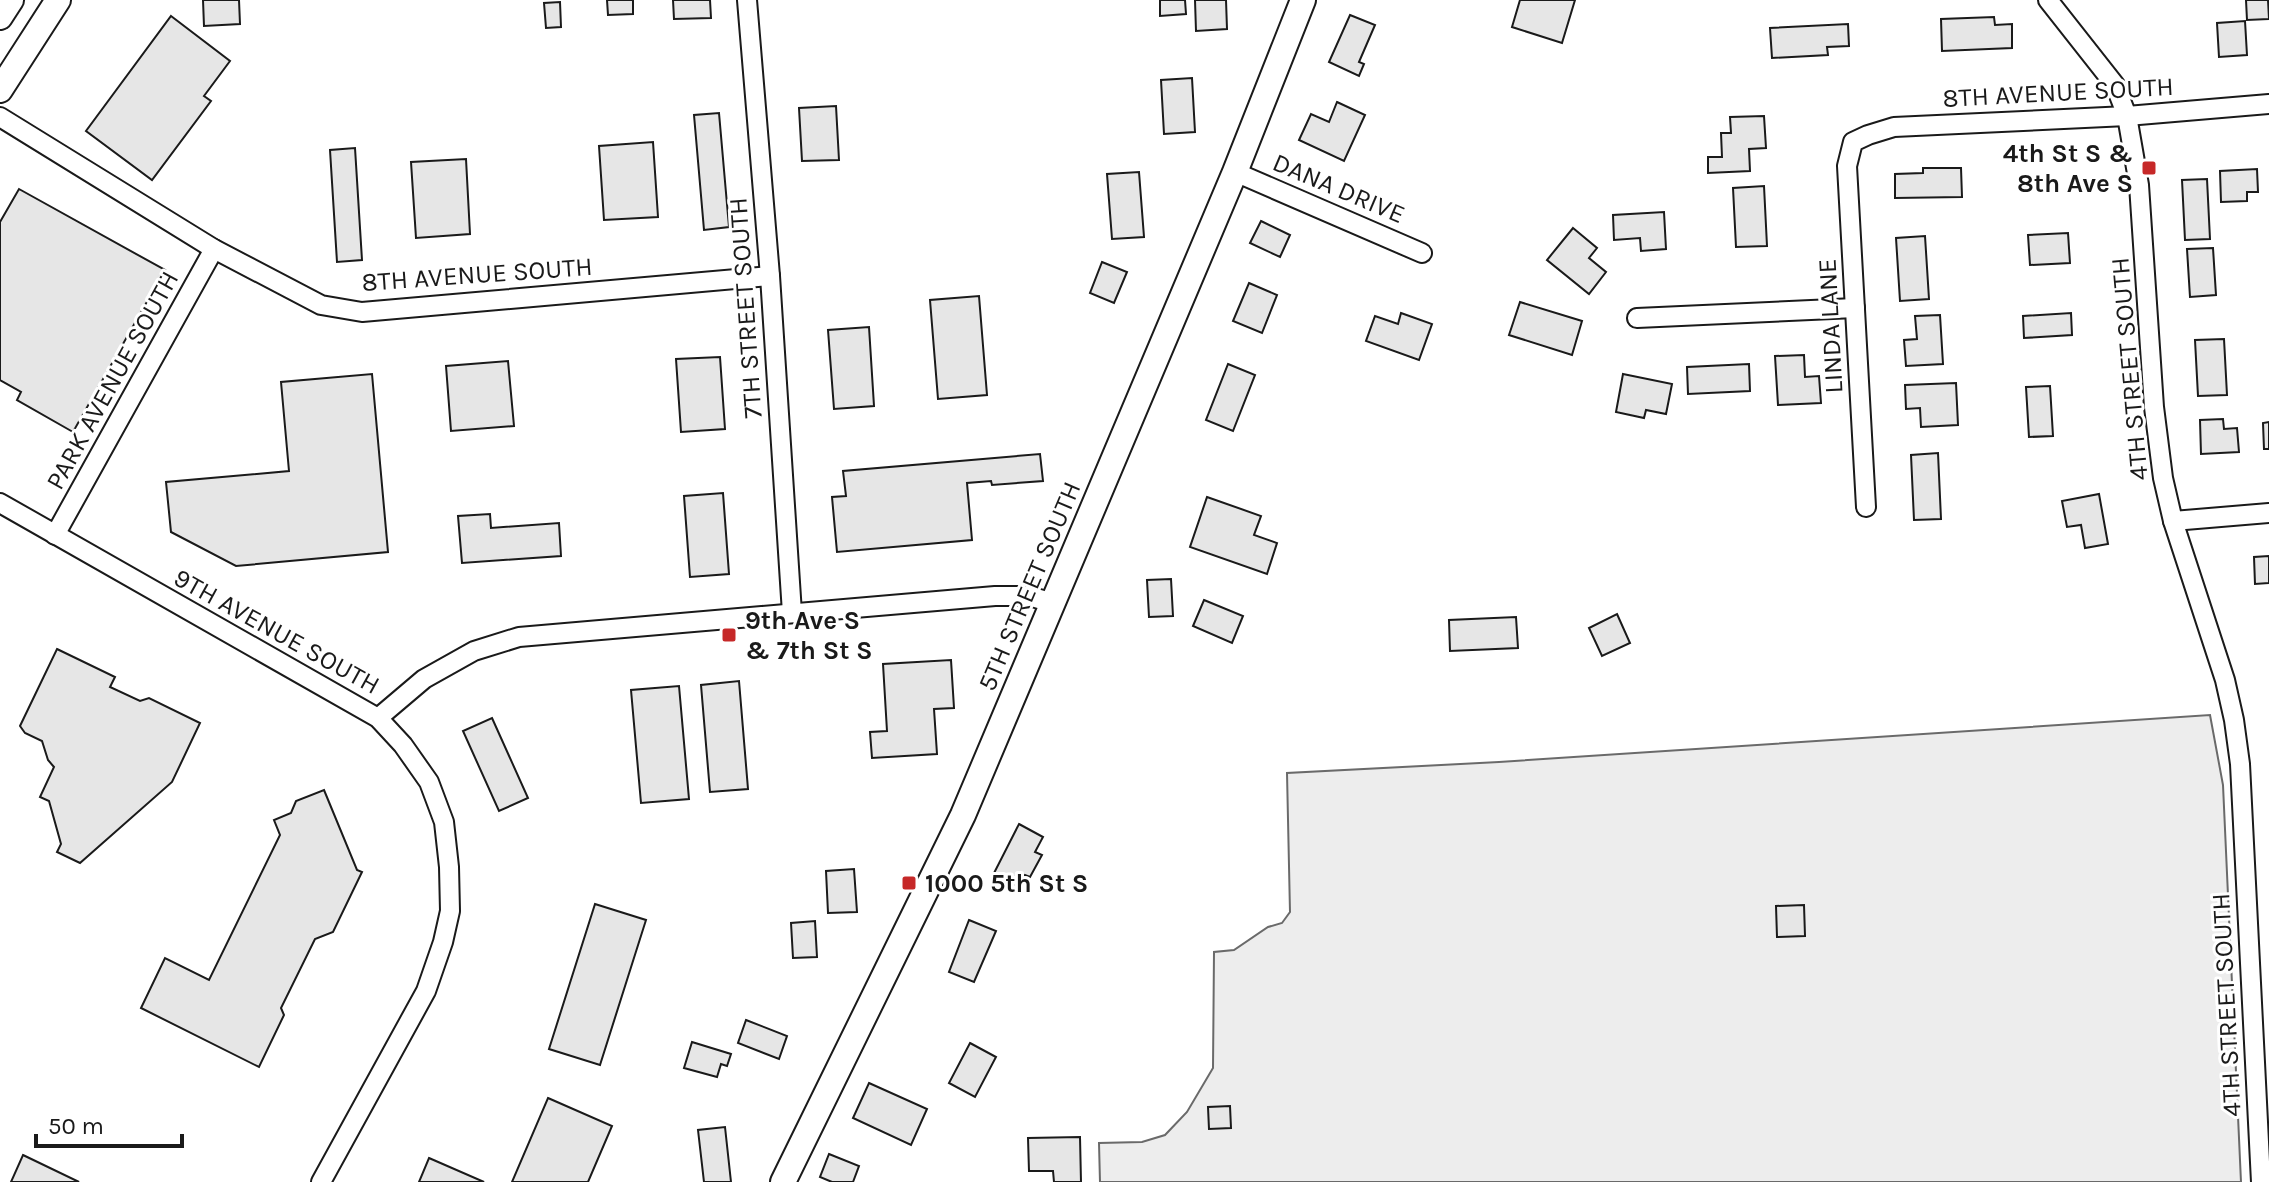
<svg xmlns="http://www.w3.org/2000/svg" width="2269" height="1182" font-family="Karla,sans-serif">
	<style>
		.built { fill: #ededed; stroke: #6a6a6a; stroke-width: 2 }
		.building { fill: #e6e6e6; stroke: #1a1a1a; stroke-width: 2 }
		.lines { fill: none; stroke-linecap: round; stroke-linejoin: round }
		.street-casing { stroke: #1a1a1a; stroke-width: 22 }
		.secondary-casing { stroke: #1a1a1a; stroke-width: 28 }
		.street { stroke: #fff; stroke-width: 18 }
		.secondary { stroke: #fff; stroke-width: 24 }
		.poi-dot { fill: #c62828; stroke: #fff; stroke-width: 3 }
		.labels { text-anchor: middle; stroke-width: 6; stroke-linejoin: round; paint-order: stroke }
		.street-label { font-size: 26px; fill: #1a1a1a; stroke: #fff }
		.poi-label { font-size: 26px; font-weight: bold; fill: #1a1a1a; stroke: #fff; text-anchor: start }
	</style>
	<rect width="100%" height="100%" fill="#fff"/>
	<!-- built -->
	<polygon class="built" points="2210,715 2223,785 2241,1182 1100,1182 1099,1143 1142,1142 1165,1135 1187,1112 1213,1068 1214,952 1234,950 1268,927 1282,923 1290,912 1287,773 1499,762"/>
	<!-- building -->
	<g class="building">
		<polygon points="203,0 239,0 240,24 204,26"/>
		<polygon points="607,0 633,0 633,14 608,15"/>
		<polygon points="673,0 710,0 711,18 674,19"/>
		<polygon points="1160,0 1185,0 1186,14 1160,16"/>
		<polygon points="1195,0 1226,0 1227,29 1196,31"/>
		<polygon points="1520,0 1575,0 1562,43 1512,27"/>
		<polygon points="2246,0 2268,0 2269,19 2247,20"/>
		<polygon points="560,2 561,27 546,28 544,3"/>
		<polygon points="1350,15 1375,25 1359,62 1364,64 1359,76 1329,62"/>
		<polygon points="171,16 230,61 204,96 211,101 152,180 86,131"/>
		<polygon points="1994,17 1995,25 2012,24 2012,48 1942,51 1941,19"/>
		<polygon points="2245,21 2247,55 2219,57 2217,23"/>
		<polygon points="1848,24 1849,46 1827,47 1828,55 1772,58 1770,28"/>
		<polygon points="1192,78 1195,132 1164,134 1161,80"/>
		<polygon points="1337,102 1365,115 1344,161 1299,140 1311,114 1329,122"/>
		<polygon points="836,106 839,160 802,161 799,108"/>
		<polygon points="719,113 729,227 704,230 694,115"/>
		<polygon points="1764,116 1766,148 1749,149 1750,171 1708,173 1708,157 1722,157 1721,133 1731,133 1730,117"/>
		<polygon points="653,142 658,217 604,220 599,146"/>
		<polygon points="355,148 362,260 337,262 330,150"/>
		<polygon points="466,159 470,234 416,238 411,162"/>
		<polygon points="1923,168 1961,168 1962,197 1895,198 1895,174 1923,173"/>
		<polygon points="2257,169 2258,192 2247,192 2247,201 2221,202 2220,171"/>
		<polygon points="1139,172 1144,237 1112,239 1107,174"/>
		<polygon points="2207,179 2210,239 2185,240 2182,180"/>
		<polygon points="1764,186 1767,246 1736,247 1733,188"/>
		<polygon points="19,189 165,270 73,432 17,400 21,392 0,380 0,222"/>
		<polygon points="1664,212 1666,249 1641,251 1640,238 1614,240 1613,215"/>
		<polygon points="1261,221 1290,235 1280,257 1250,243"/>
		<polygon points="1573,228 1597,248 1589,258 1606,272 1589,294 1547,260"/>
		<polygon points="2068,233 2070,263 2030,265 2028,235"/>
		<polygon points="1925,236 1929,299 1900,301 1896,238"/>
		<polygon points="2213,248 2216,295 2190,297 2187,249"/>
		<polygon points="1102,262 1127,272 1114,303 1090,293"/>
		<polygon points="1249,283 1277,295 1262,333 1233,321"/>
		<polygon points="979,296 987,395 938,399 930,300"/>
		<polygon points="1520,302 1582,321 1572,355 1509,335"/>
		<polygon points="1401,313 1432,324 1419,360 1366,341 1375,316 1398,324"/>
		<polygon points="2071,313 2072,335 2024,338 2023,316"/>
		<polygon points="1940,315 1943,364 1906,366 1904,340 1917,339 1915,316"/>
		<polygon points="869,327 874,406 834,409 828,330"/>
		<polygon points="2224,339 2227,395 2198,396 2195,340"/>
		<polygon points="1804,355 1805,377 1819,376 1821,403 1778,405 1775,356"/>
		<polygon points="720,357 725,429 681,432 676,359"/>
		<polygon points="508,361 514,426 451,431 446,366"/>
		<polygon points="1228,364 1255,375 1233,431 1206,420"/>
		<polygon points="1749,364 1750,391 1688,394 1687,367"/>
		<polygon points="372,374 388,552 236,566 171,532 166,482 289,471 281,382"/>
		<polygon points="1623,374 1672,384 1666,414 1646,410 1644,418 1616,412"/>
		<polygon points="1956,383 1958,425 1921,427 1920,408 1906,409 1905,385"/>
		<polygon points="2050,386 2053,436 2029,437 2026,387"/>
		<polygon points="2223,419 2224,429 2237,428 2239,452 2201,454 2200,420"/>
		<polygon points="2269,422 2269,449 2264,449 2263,423"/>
		<polygon points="1938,453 1941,519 1914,520 1911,455"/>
		<polygon points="1040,454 1043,481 992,485 991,481 967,483 972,540 837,552 832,497 846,496 843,471"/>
		<polygon points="723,493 729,574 690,577 684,496"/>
		<polygon points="2099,494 2108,544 2085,548 2081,525 2067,527 2062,501"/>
		<polygon points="1207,497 1261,516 1254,535 1277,543 1267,574 1190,547"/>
		<polygon points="490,514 491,528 559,523 561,556 462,563 458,516"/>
		<polygon points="2269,556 2269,583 2255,584 2254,557"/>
		<polygon points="1171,579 1173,616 1149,617 1147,580"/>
		<polygon points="1204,600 1243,616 1232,643 1193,626"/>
		<polygon points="1617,614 1630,643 1602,656 1589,628"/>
		<polygon points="1516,617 1518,648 1450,651 1449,620"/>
		<polygon points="57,649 115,677 110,687 140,701 149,698 200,723 172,782 80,863 57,852 61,844 49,801 40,797 54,767 48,760 42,741 25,733 20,726"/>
		<polygon points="951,660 954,708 934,709 937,754 872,758 870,732 887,731 883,664"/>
		<polygon points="739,681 748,789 710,792 701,685"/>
		<polygon points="679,686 689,799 641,803 631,690"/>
		<polygon points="492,718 528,798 499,811 463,731"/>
		<polygon points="324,790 357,870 362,872 333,932 315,939 281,1008 284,1015 259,1067 141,1008 165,958 209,980 280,835 274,820 291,813 296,801"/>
		<polygon points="1019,824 1043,837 1035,852 1042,855 1030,877 1025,875 1018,890 992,877"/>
		<polygon points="854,869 857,912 828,913 826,871"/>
		<polygon points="595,904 646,920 600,1065 549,1049"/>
		<polygon points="1804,905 1805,936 1777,937 1776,906"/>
		<polygon points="969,920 996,931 974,982 949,972"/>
		<polygon points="815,921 817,957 793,958 791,923"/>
		<polygon points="746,1020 787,1036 779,1059 738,1043"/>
		<polygon points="692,1042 731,1054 727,1066 721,1064 717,1077 684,1068"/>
		<polygon points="970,1043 996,1057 975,1097 949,1083"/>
		<polygon points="869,1083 927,1109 911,1145 853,1118"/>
		<polygon points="548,1098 612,1126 588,1182 512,1182"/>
		<polygon points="1230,1106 1231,1128 1209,1129 1208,1107"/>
		<polygon points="725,1127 731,1182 704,1182 698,1130"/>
		<polygon points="1080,1137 1081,1182 1054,1182 1053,1171 1029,1171 1028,1138"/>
		<polygon points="829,1154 859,1166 853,1182 832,1182 820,1177"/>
		<polygon points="23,1155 79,1182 11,1182"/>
		<polygon points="429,1158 484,1182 419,1182"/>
	</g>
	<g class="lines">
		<!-- street casing -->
		<g class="street-casing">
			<g id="street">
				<polyline points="747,0 770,276 792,613"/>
				<polyline points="2048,0 2115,85 2127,116 2139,185 2154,407 2163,478 2173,521 2225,680 2234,720 2240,764 2261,1182"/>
				<polyline points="0,117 214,249 321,305 362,312 770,276"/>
				<polyline points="1235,172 1422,253"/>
				<polyline points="1637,318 1855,308"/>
				<polyline points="0,503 378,718 403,745 429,782 444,822 449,867 450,911 443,942 426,991 321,1182"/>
				<polyline points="1866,507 1847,166 1853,142 1868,135 1894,127 2127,116 2269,104"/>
				<polyline points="2173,521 2269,513"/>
				<polyline points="55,535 214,249"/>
				<polyline points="378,718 424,679 474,651 519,637 995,596 1029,596 1053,603"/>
			</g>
		</g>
		<!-- secondary casing -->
		<g class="secondary-casing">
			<g id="secondary">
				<polyline points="0,17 11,0"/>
				<polyline points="0,90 58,0"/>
				<polyline points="783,1182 963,815 1235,172 1303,0"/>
			</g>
		</g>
		<!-- street -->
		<use href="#street" class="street"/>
		<!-- secondary -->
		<use href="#secondary" class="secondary"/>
	</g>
	<!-- markers -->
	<g class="poi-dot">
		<rect x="2141" y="160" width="16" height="16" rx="4"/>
		<rect x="721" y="627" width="16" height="16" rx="4"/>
		<rect x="901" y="875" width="16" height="16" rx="4"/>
	</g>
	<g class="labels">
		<!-- street labels -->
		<g class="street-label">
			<text transform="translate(2058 92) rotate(-3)" y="9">8TH AVENUE SOUTH</text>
			<text transform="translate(1339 188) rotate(23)" y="9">DANA DRIVE</text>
			<text transform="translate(477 274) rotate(-4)" y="9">8TH AVENUE SOUTH</text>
			<text transform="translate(745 308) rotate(-94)" y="9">7TH STREET SOUTH</text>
			<text transform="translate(1830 326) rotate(-93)" y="9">LINDA LANE</text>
			<text transform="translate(2129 369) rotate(-95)" y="9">4TH STREET SOUTH</text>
			<text transform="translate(112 380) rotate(-61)" y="9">PARK AVENUE SOUTH</text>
			<text transform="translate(1029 586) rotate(-67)" y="9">5TH STREET SOUTH</text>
			<text transform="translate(277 631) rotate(29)" y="9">9TH AVENUE SOUTH</text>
			<text transform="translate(2226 1005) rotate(-93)" y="9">4TH STREET SOUTH</text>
		</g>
		<!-- poi labels -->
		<g class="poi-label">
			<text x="2133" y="162" text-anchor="end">4th St S &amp;<tspan x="2133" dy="30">8th Ave S</tspan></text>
			<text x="745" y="629">9th Ave S<tspan x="745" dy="30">&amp; 7th St S</tspan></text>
			<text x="925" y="892">1000 5th St S</text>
		</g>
	</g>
	<!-- scale -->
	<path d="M36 1134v12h146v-12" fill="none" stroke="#1a1a1a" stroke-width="4"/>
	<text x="48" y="1134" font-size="24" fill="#1a1a1a" stroke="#ffffff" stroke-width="6" paint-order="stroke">50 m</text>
</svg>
